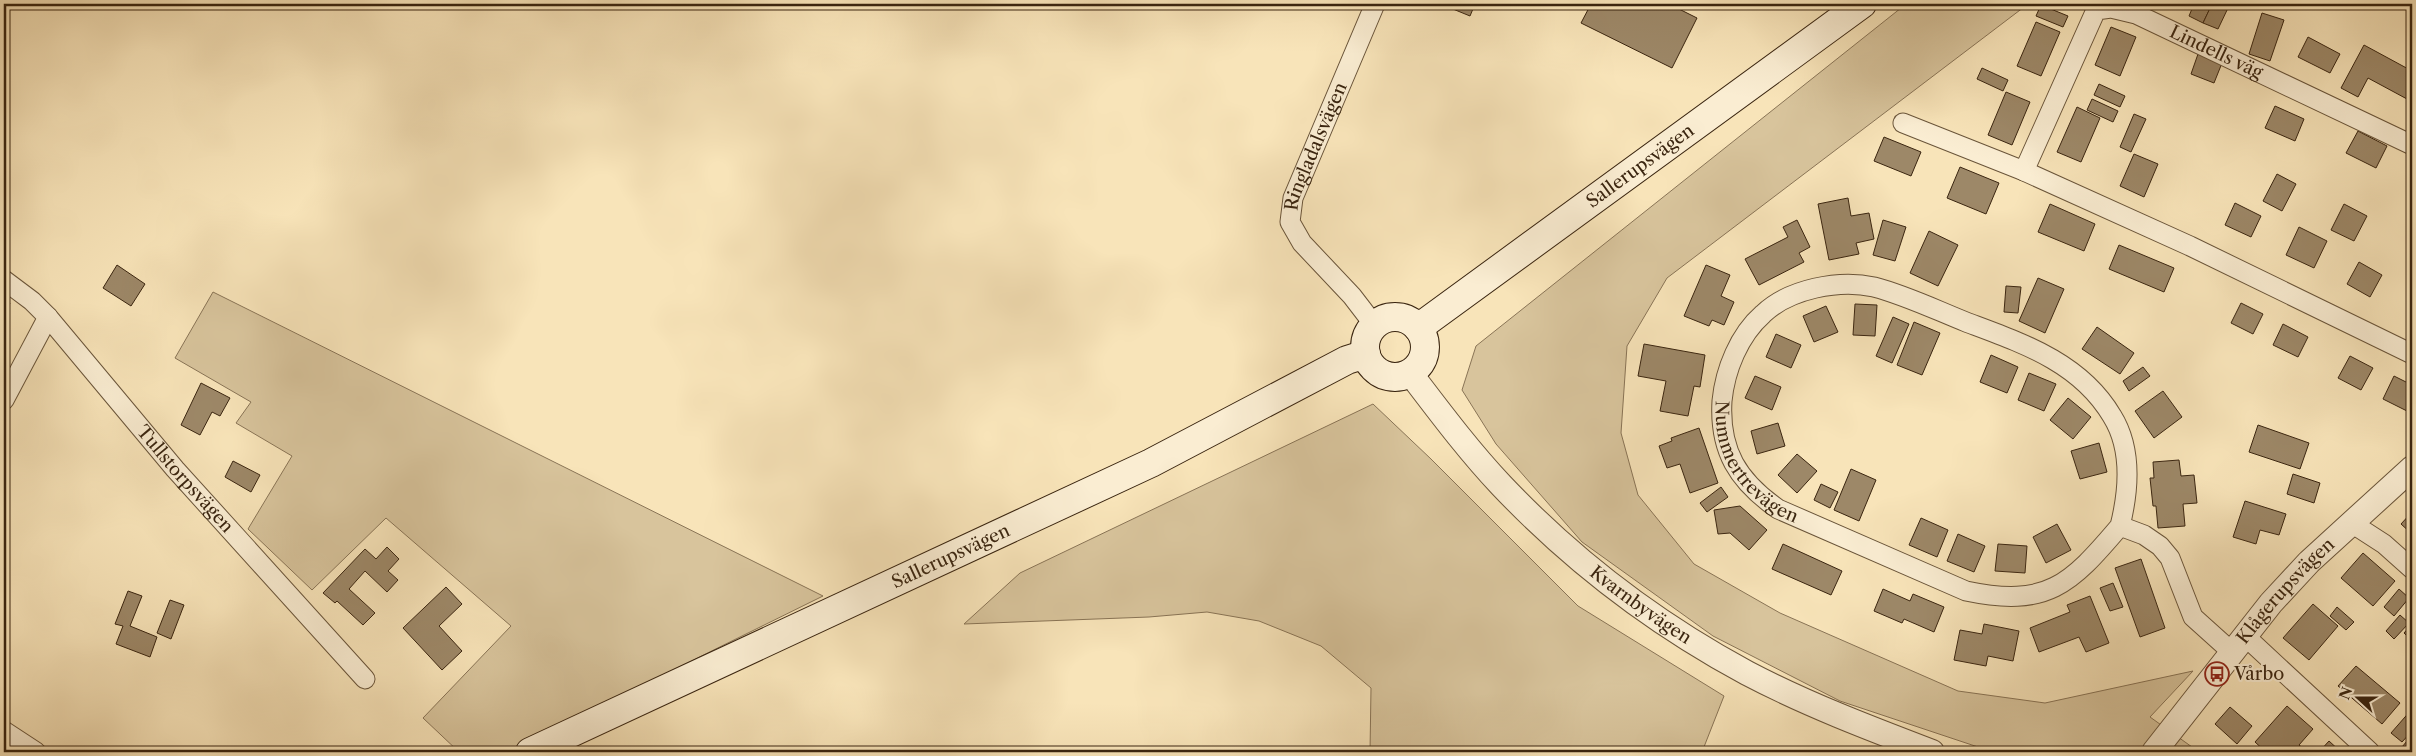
<svg xmlns="http://www.w3.org/2000/svg" width="2416" height="756" font-family="'Libre Caslon Text',serif">
	<style>
		.green { fill: #d8c49c; stroke: #897456 }
		.building { fill: #9d8868; stroke: #3a2510 }
		.lines { fill: none; stroke-linecap: round; stroke-linejoin: round }
		.minor-casing { stroke: #6a553a; stroke-width: 21 }
		.tertiary-casing { stroke: #6a553a; stroke-width: 26 }
		.secondary-casing { stroke: #3a2510; stroke-width: 30 }
		.minor { stroke: #faedd2; stroke-width: 19 }
		.tertiary { stroke: #faedd2; stroke-width: 24 }
		.secondary { stroke: #faedd2; stroke-width: 28 }
		.labels { text-anchor: middle; stroke-width: 4; stroke-linejoin: round; paint-order: stroke }
		.street-label { font-size: 18px; fill: #3a2510; stroke: #faedd2 }
		.poi-label { font-size: 18px; fill: #3a2510; stroke: #faedd2; text-anchor: start }
	</style>
	<rect width="100%" height="100%" fill="#f8e4b9"/>
	<filter id="stains"><feTurbulence type="fractalNoise" baseFrequency=".004" numOctaves="4"/><feColorMatrix values="0 0 0 0 .2 0 0 0 0 .09 0 0 0 0 .02 0 0 0 .5 -.17"/></filter>
	<radialGradient id="worn" r=".72"><stop offset=".6" stop-color="#630" stop-opacity="0"/><stop offset="1" stop-color="#630" stop-opacity=".3"/></radialGradient>
	<!-- green -->
	<g class="green">
		<polygon points="1906,4 2028,4 1667,278 1627,346 1621,433 1638,495 1694,564 1780,613 1958,691 2045,703 2193,671 2150,717 2199,752 1993,752 1840,701 1713,636 1582,542 1496,444 1462,390 1476,346"/>
		<polygon points="213,292 823,596 507,752 459,752 423,718 511,626 386,518 312,590 248,529 292,456 236,423 251,402 175,358"/>
		<polygon points="1373,404 1431,459 1578,606 1724,696 1702,752 1370,752 1371,688 1321,646 1259,621 1207,612 1149,617 964,624 1020,573"/>
	</g>
	<!-- building -->
	<g class="building">
		<polygon points="1449,4 1475,4 1470,16 1448,7"/>
		<polygon points="1591,4 1669,4 1697,18 1672,68 1581,23"/>
		<polygon points="2194,4 2212,4 2203,23 2189,16"/>
		<polygon points="2212,4 2228,8 2218,29 2203,23"/>
		<polygon points="2041,5 2068,16 2063,27 2036,16"/>
		<polygon points="2262,13 2284,20 2270,61 2249,54"/>
		<polygon points="2036,22 2060,32 2041,76 2017,66"/>
		<polygon points="2111,27 2136,37 2120,76 2095,65"/>
		<polygon points="2308,37 2340,54 2330,73 2298,57"/>
		<polygon points="2364,45 2412,71 2412,89 2407,99 2368,78 2358,97 2341,88"/>
		<polygon points="2198,54 2222,63 2214,83 2191,74"/>
		<polygon points="1982,68 2008,80 2003,91 1977,79"/>
		<polygon points="2099,84 2125,96 2120,107 2094,95"/>
		<polygon points="2006,92 2030,102 2012,145 1988,135"/>
		<polygon points="2092,99 2118,111 2113,122 2087,110"/>
		<polygon points="2275,106 2304,119 2295,141 2265,128"/>
		<polygon points="2077,107 2100,118 2081,162 2057,152"/>
		<polygon points="2134,114 2146,119 2131,152 2120,147"/>
		<polygon points="2358,131 2387,146 2376,168 2346,153"/>
		<polygon points="1884,137 1921,152 1911,176 1874,161"/>
		<polygon points="2134,154 2158,164 2144,197 2120,186"/>
		<polygon points="1960,167 1999,183 1986,214 1947,198"/>
		<polygon points="2277,174 2296,184 2282,211 2263,201"/>
		<polygon points="1848,198 1851,216 1869,213 1874,239 1856,243 1859,254 1829,260 1818,204"/>
		<polygon points="2235,203 2261,216 2251,237 2225,225"/>
		<polygon points="2050,204 2095,224 2084,251 2038,232"/>
		<polygon points="2344,204 2367,216 2354,241 2331,230"/>
		<polygon points="1797,220 1810,247 1799,253 1804,262 1759,285 1745,259 1788,237 1783,227"/>
		<polygon points="1883,220 1906,227 1895,261 1873,255"/>
		<polygon points="2299,227 2327,241 2314,268 2286,255"/>
		<polygon points="1929,231 1958,245 1938,286 1910,273"/>
		<polygon points="2119,245 2174,268 2164,292 2109,269"/>
		<polygon points="2359,262 2382,275 2370,297 2347,284"/>
		<polygon points="117,265 145,284 131,306 103,288"/>
		<polygon points="1706,265 1730,275 1721,296 1734,302 1724,325 1712,320 1709,326 1684,316"/>
		<polygon points="2038,278 2064,289 2045,333 2019,321"/>
		<polygon points="2006,286 2021,287 2018,313 2004,312"/>
		<polygon points="4,300 10,303 4,314"/>
		<polygon points="2241,303 2263,314 2253,334 2231,323"/>
		<polygon points="1855,304 1877,305 1875,336 1853,335"/>
		<polygon points="1826,306 1838,332 1814,342 1803,316"/>
		<polygon points="1893,317 1909,324 1892,363 1876,356"/>
		<polygon points="1914,322 1940,333 1922,375 1897,365"/>
		<polygon points="2283,324 2308,337 2298,357 2273,345"/>
		<polygon points="2097,327 2134,353 2120,374 2082,349"/>
		<polygon points="1776,334 1801,345 1791,368 1766,357"/>
		<polygon points="1644,344 1705,355 1700,387 1694,386 1688,416 1660,411 1666,381 1638,376"/>
		<polygon points="1991,355 2018,367 2007,393 1980,382"/>
		<polygon points="2350,356 2373,368 2361,390 2338,378"/>
		<polygon points="2143,367 2150,376 2129,391 2123,381"/>
		<polygon points="2029,373 2056,384 2044,411 2018,400"/>
		<polygon points="1755,376 1781,387 1772,410 1745,398"/>
		<polygon points="2394,376 2412,385 2412,401 2407,411 2383,399"/>
		<polygon points="201,383 230,398 220,416 212,412 200,435 181,425"/>
		<polygon points="2163,391 2182,417 2154,438 2135,411"/>
		<polygon points="2068,398 2091,417 2073,439 2050,420"/>
		<polygon points="1778,423 1785,446 1757,454 1751,431"/>
		<polygon points="2258,425 2309,443 2300,469 2249,452"/>
		<polygon points="1699,428 1718,483 1690,493 1680,464 1667,468 1659,446 1672,441 1671,438"/>
		<polygon points="2099,443 2107,472 2080,479 2071,451"/>
		<polygon points="1797,454 1817,471 1797,493 1778,475"/>
		<polygon points="2179,460 2181,476 2194,475 2197,503 2183,504 2185,526 2158,528 2156,506 2153,506 2150,478 2154,478 2153,462"/>
		<polygon points="233,461 260,475 251,492 225,477"/>
		<polygon points="1851,469 1876,480 1859,521 1834,510"/>
		<polygon points="2293,474 2320,483 2314,503 2287,494"/>
		<polygon points="1821,484 1838,492 1830,508 1814,500"/>
		<polygon points="1721,487 1728,497 1707,512 1700,503"/>
		<polygon points="2245,501 2286,514 2279,535 2260,530 2256,544 2233,537"/>
		<polygon points="1740,506 1767,530 1749,550 1730,533 1718,534 1714,510"/>
		<polygon points="2412,512 2412,534 2401,524"/>
		<polygon points="1921,518 1948,530 1937,557 1909,545"/>
		<polygon points="2057,524 2071,550 2046,563 2033,537"/>
		<polygon points="1958,534 1985,546 1974,572 1947,561"/>
		<polygon points="1783,544 1842,571 1831,595 1772,569"/>
		<polygon points="1998,544 2027,546 2025,573 1995,571"/>
		<polygon points="387,547 399,559 388,571 398,580 387,592 365,571 349,589 375,613 363,625 337,601 335,603 323,593 365,549 376,559"/>
		<polygon points="2363,553 2395,581 2373,606 2341,578"/>
		<polygon points="2141,559 2165,628 2140,637 2115,568"/>
		<polygon points="2113,583 2123,607 2110,611 2100,588"/>
		<polygon points="446,587 462,604 439,626 462,651 442,670 403,628"/>
		<polygon points="1883,589 1910,601 1913,594 1944,607 1934,632 1904,619 1902,623 1874,611"/>
		<polygon points="2399,589 2409,598 2394,616 2384,607"/>
		<polygon points="128,591 142,596 130,626 157,637 150,657 116,644 123,626 115,624"/>
		<polygon points="2090,596 2109,643 2086,652 2079,637 2039,652 2030,628 2070,612 2067,605"/>
		<polygon points="170,600 184,605 171,639 157,633"/>
		<polygon points="2313,604 2338,626 2309,660 2283,638"/>
		<polygon points="2337,607 2354,622 2346,630 2330,616"/>
		<polygon points="2400,615 2409,623 2394,639 2386,631"/>
		<polygon points="1984,624 2019,631 2013,661 1988,656 1986,666 1954,660 1960,630 1982,634"/>
		<polygon points="2412,624 2412,641 2404,633"/>
		<polygon points="2356,666 2400,703 2382,724 2338,686"/>
		<polygon points="2287,706 2313,729 2299,745 2308,752 2266,752 2255,742"/>
		<polygon points="2230,707 2252,726 2237,744 2215,724"/>
		<polygon points="2412,709 2412,731 2402,742 2391,733"/>
		<polygon points="2412,735 2412,752 2408,752 2402,747"/>
		<polygon points="2329,741 2341,752 2319,752"/>
	</g>
	<g class="lines">
		<!-- minor casing -->
		<g class="minor-casing">
			<g id="minor">
				<polyline points="1903,123 2024,171 2190,246 2412,354"/>
				<path id="s1" d="M2024,171L2096,10L2111,8L2136,14L2412,145"/>
				<path id="s2" d="M4,280L32,301L48,317L175,469L365,679"/>
				<path id="s3" d="M1375,326L1352,296L1302,243L1290,222L1293,198L1375,4"/>
				<polyline points="4,400 48,317"/>
				<polyline points="2350,522 2384,544 2412,569"/>
				<path id="s4" d="M2120,526C2129,490 2132,448 2112,416C2080,362 2022,343 1966,322C1936,310 1905,295 1874,287C1839,279 1789,289 1763,314C1739,335 1725,370 1722,401C1719,451 1738,481 1778,509L1966,591C2047,608 2070,585 2120,526L2144,535L2160,546L2170,558L2193,617L2233,653"/>
				<polyline points="2246,637 2370,752"/>
				<polyline points="4,731 36,752"/>
			</g>
		</g>
		<!-- tertiary casing -->
		<g class="tertiary-casing">
			<g id="tertiary">
				<path id="s5" d="M1410,373C1439,411 1468,450 1501,485C1572,560 1656,624 1747,673C1806,704 1869,728 1932,752"/>
				<path id="s6" d="M2154,752L2271,603L2309,562L2412,468"/>
			</g>
		</g>
		<!-- secondary casing -->
		<g class="secondary-casing">
			<g id="secondary">
				<circle cx="1395" cy="347" r="30"/>
				<path id="s7" d="M1418,328L1862,4"/>
				<path id="s8" d="M530,752L1151,463L1347,360L1366,354"/>
			</g>
		</g>
		<!-- minor -->
		<use href="#minor" class="minor"/>
		<!-- tertiary -->
		<use href="#tertiary" class="tertiary"/>
		<!-- secondary -->
		<use href="#secondary" class="secondary"/>
	</g>
	<!-- icons -->
	<defs>
		<g id="bus-ring" transform="scale(1.25)"><circle r="9.5" fill="#faedd2" stroke="#8f2418" stroke-width="1.5"/><path d="M-5-6H5V4H4V6H2V4H-2V6H-4V4H-5ZM-3.5-4V0h7V-4ZM-3.5 1.2v1.5H-2V1.2ZM2 1.2v1.5H3.5V1.2Z" fill="#8f2418"/></g>
	</defs>
	<g fill-rule="evenodd">
		<use href="#bus-ring" x="2217" y="674"/>
	</g>
	<g class="labels">
		<!-- street labels -->
		<g class="street-label">
			<text dy="6" stroke="none"><textPath href="#s1" startOffset="306">Lindells väg</textPath></text>
			<text dy="6" stroke="none"><textPath href="#s3" startOffset="215">Ringladalsvägen</textPath></text>
			<text dy="6" stroke="none"><textPath href="#s7" startOffset="275">Sallerupsvägen</textPath></text>
			<text dy="6" stroke="none"><textPath href="#s4" startOffset="680">Nummertrevägen</textPath></text>
			<text dy="6" stroke="none"><textPath href="#s2" startOffset="270">Tullstorpsvägen</textPath></text>
			<text dy="6" stroke="none"><textPath href="#s8" startOffset="464">Sallerupsvägen</textPath></text>
			<text dy="6" stroke="none"><textPath href="#s6" startOffset="208">Klågerupsvägen</textPath></text>
			<text dy="6" stroke="none"><textPath href="#s5" startOffset="329">Kvarnbyvägen</textPath></text>
		</g>
		<!-- poi labels -->
		<g class="poi-label">
			<text x="2234" y="680">Vårbo</text>
		</g>
	</g>
	<!-- margin -->
	<rect width="2416" height="756" fill="none" stroke="#f8e4b9" stroke-width="20"/>
	<rect x="5" y="5" width="2406" height="746" fill="none" stroke="#3a2510" stroke-width="2.5"/>
	<rect x="10" y="10" width="2396" height="736" fill="none" stroke="#3a2510"/>
	<!-- north arrow -->
	<g transform="translate(2358 698) rotate(291)" stroke="#faedd2" stroke-width="4" paint-order="stroke">
	<path d="M0-4L9 19L0 12L-9 19Z" fill="#3a2510"/>
	<text y="-8" font-size="14" font-weight="bold" text-anchor="middle" fill="#3a2510">N</text>
	</g>
	<rect width="100%" height="100%" filter="url(#stains)"/>
	<rect width="100%" height="100%" fill="url(#worn)"/>
</svg>
